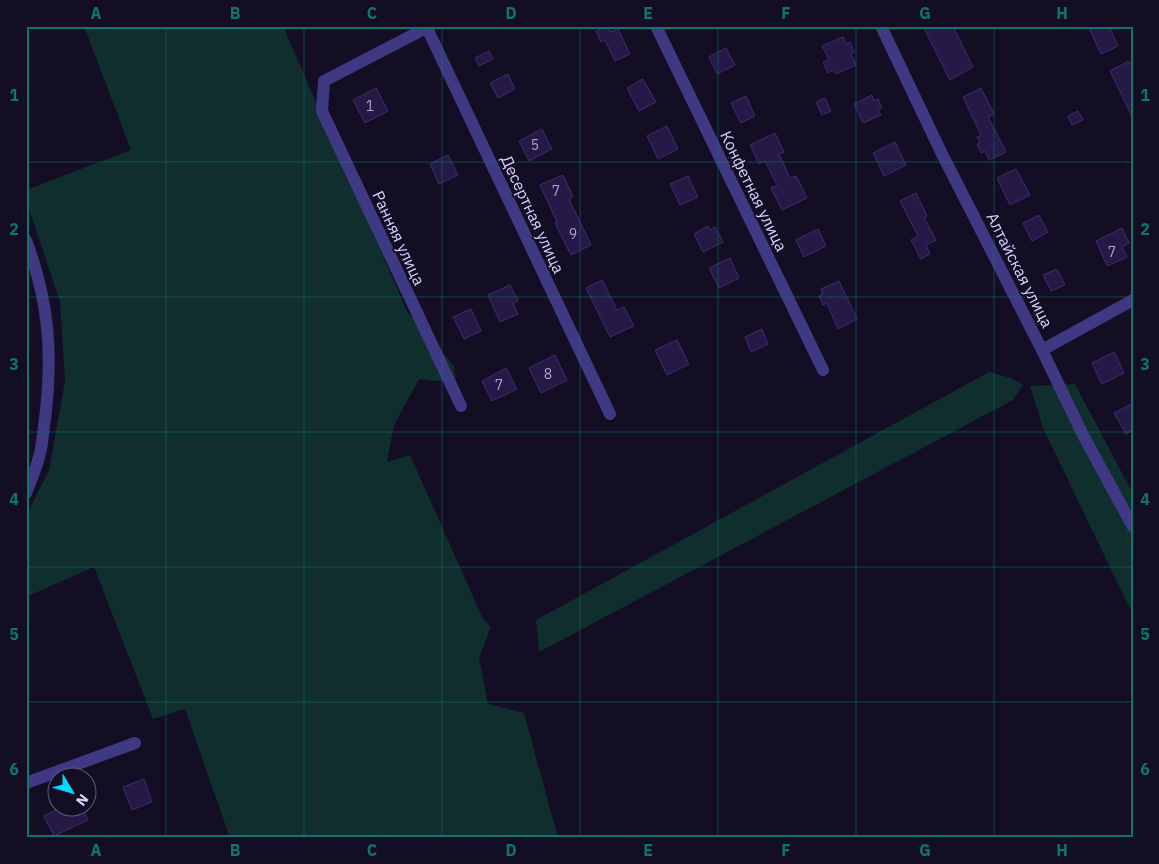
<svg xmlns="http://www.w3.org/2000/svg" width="1159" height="864" font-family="'IBM Plex Sans',sans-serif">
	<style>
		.green { fill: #112e2e }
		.building { fill: #251a45; stroke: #3d2c71 }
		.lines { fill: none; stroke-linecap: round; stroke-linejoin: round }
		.minor { stroke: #3f3983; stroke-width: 12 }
		.grid { fill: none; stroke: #0f766e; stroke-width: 1; stroke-opacity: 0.55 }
		.labels { text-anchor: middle; stroke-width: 4; stroke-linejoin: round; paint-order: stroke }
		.number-label { font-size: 14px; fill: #aca3d0 }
		.street-label { font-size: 16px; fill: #d9d1ff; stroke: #130e24 }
		.neatline { fill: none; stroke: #0f766e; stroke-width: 2 }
		.grid-label { font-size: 16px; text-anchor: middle; font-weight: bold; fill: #0f766e }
	</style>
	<rect width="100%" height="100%" fill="#130e24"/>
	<!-- green -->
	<g class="green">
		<polygon points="84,26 283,26 407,311 454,366 456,381 434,381 419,379 394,425 387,462 410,455 483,619 491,627 479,658 488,704 524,713 558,838 230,838 185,709 153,719 94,567 26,597 26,516 49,470 65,381 60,302 26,200 26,190 131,150"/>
		<polygon points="989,372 1011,378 1023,385 1013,400 539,652 536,620"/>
		<polygon points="1075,384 1133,494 1133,615 1043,428 1030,386"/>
	</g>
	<!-- building -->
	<g class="building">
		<polygon points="607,26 610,32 618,29 630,54 615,61 605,40 601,42 596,31"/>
		<polygon points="923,26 953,26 973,67 950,80"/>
		<polygon points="1088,26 1109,26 1118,46 1101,54"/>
		<polygon points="843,37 846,44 850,42 854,52 851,54 856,65 836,74 833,70 828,73 823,62 829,59 822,46"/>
		<polygon points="726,48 735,65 717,74 709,57"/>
		<polygon points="489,51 493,59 479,66 475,58"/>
		<polygon points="1129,61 1133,67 1133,118 1110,71"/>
		<polygon points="508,74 515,89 498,98 490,83"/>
		<polygon points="643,79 656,102 639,111 627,88"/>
		<polygon points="376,88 388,111 365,123 353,100"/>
		<polygon points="981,88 994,114 988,117 1006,152 989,160 985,151 981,153 977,144 980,142 977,137 981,135 963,97"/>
		<polygon points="872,95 874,101 878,99 882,108 878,110 881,115 863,123 854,104"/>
		<polygon points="746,96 755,116 741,123 731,103"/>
		<polygon points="825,98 831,111 822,115 816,102"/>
		<polygon points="1078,111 1083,120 1072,125 1068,116"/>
		<polygon points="667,126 678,149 658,159 647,136"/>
		<polygon points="542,129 552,149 529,161 519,141"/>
		<polygon points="775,133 784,152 779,154 790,178 796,176 807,198 782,210 771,188 777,185 765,161 759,164 750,145"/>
		<polygon points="895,142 906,165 884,176 873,153"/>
		<polygon points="448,155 458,175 439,184 430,164"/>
		<polygon points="1016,169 1030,195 1010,205 997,178"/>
		<polygon points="563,175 573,197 569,199 591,245 571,255 555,223 557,222 540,185"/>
		<polygon points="688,176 698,197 680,205 670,184"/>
		<polygon points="916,193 927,216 924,217 936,240 926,245 930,254 921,259 911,240 918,236 900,201"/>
		<polygon points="1039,215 1048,232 1032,241 1023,223"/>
		<polygon points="708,226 710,230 715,227 723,242 703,252 694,234"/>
		<polygon points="1122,228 1129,243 1122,247 1127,257 1107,266 1096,241"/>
		<polygon points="818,229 826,246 804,257 796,240"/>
		<polygon points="730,258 739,278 719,288 709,268"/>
		<polygon points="1057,269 1065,285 1051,291 1043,275"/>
		<polygon points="602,280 617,310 624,307 634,326 610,337 586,288"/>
		<polygon points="839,281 857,319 838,329 827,303 823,305 819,296 823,294 821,289"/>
		<polygon points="510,285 518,301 513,303 518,314 500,322 488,295"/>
		<polygon points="471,309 481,331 464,339 453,317"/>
		<polygon points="762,329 768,344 751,352 745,337"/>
		<polygon points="677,340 689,364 667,375 655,350"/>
		<polygon points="1114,352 1124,373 1102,384 1092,363"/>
		<polygon points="555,355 567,380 541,393 529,368"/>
		<polygon points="506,368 517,389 492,401 482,381"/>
		<polygon points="1133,403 1133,430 1126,434 1114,413"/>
		<polygon points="144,779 152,802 132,810 123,787"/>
		<polygon points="64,806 82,806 88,820 54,836 44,816"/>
	</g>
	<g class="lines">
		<!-- minor -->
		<g class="minor">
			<polyline points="430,26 324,81 322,111 461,406"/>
			<polyline points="656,26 823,370"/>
			<polyline points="881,26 942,154 1042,350 1083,435 1133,527"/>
			<polyline points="427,28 610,414"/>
			<path d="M26,240C49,302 53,353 45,419C43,430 43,442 40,453C37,467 31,480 26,493"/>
			<polyline points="1042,350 1133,300"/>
			<polyline points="26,783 135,743"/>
		</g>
	</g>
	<!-- grid -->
	<path class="grid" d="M166,26V838M304,26V838M442,26V838M580,26V838M718,26V838M856,26V838M994,26V838M26,162H1133M26,297H1133M26,432H1133M26,567H1133M26,702H1133"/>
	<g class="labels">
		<!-- number labels -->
		<g class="number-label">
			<text x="370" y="111">1</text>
			<text x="535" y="150">5</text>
			<text x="556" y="196">7</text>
			<text x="573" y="239">9</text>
			<text x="1112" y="257">7</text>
			<text x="548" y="379">8</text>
			<text x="499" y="390">7</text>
		</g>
		<!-- street labels -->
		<g class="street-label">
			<text transform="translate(754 191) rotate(64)" y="6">Конфетная улица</text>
			<text transform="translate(533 214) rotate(65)" y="6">Десертная улица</text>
			<text transform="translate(399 238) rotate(65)" y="6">Ранняя улица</text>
			<text transform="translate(1020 270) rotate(63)" y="6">Алтайская улица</text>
		</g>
	</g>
	<!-- border -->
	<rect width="1159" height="864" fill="none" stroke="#130e24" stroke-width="55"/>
	<!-- north arrow -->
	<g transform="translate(72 792) rotate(128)"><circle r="24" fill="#130e24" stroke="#625c7c"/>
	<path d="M0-4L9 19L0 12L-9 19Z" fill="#00d8fc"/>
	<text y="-8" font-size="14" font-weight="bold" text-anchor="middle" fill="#d9d1ff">N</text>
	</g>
	<rect x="28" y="28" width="1104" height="808" class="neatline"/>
	<g class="grid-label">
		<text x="96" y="19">A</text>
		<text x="235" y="19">B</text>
		<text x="372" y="19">C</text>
		<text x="511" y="19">D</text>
		<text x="648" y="19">E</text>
		<text x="786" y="19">F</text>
		<text x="925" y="19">G</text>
		<text x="1062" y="19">H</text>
		<text x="14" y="101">1</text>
		<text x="1145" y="101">1</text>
		<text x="14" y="235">2</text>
		<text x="1145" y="235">2</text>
		<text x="14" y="370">3</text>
		<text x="1145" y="370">3</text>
		<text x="14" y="505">4</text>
		<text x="1145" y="505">4</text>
		<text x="14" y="640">5</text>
		<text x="1145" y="640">5</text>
		<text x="14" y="775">6</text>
		<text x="1145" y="775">6</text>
		<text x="96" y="856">A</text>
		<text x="235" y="856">B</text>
		<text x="372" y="856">C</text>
		<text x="511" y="856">D</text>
		<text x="648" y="856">E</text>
		<text x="786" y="856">F</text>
		<text x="925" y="856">G</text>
		<text x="1062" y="856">H</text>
	</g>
</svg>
